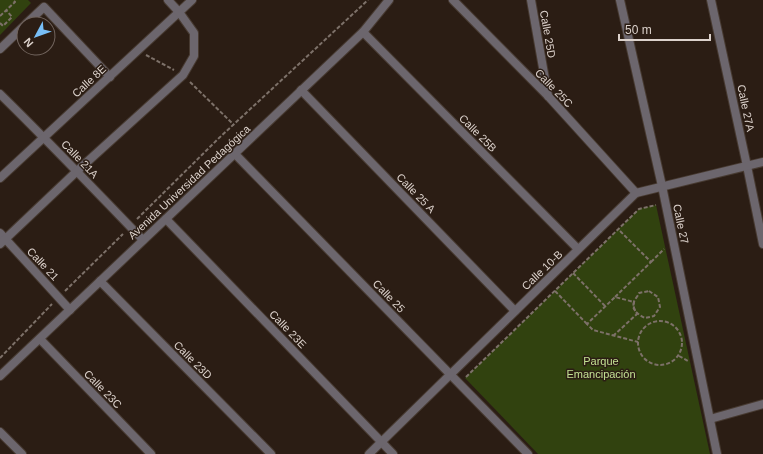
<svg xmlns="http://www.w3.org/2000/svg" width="763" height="454" font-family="Helvetica,sans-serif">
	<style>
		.green { fill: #31420f }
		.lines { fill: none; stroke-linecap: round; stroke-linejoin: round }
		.minor-casing { stroke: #473a31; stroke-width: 10 }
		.tertiary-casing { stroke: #473a31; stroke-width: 10 }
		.path { stroke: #7d7169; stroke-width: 2; stroke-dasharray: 4 2; stroke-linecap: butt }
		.minor { stroke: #6c666d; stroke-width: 8 }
		.tertiary { stroke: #6c666d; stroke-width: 8 }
		.labels { text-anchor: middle; stroke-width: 3; stroke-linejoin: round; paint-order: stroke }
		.street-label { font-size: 11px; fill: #dcd2cc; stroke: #2b1d14 }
		.park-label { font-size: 11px; fill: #c2e092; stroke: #2b1d14 }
	</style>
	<rect width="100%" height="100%" fill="#2b1d14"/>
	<!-- green -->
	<g class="green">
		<polygon points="0,0 28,0 31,3 0,35"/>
		<polygon points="656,205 710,454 538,454 465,378 639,209"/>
	</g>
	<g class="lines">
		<!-- minor casing -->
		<g class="minor-casing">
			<g id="minor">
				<polyline points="453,0 548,96 636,193"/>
				<polyline points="531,0 548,96"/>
				<polyline points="620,0 662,186 717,454"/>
				<polyline points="711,0 747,166 763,244"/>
				<polyline points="26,24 44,7 110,77"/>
				<polyline points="363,32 578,249"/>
				<polyline points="0,49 24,26"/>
				<polyline points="301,90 515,311"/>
				<path d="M0,94C49,142 96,191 143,240"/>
				<polyline points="235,154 528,454"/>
				<polyline points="0,178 192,0"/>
				<polyline points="166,219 393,454"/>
				<polyline points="0,233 70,310"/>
				<polyline points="0,244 76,172 183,75 194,56 194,33 179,12 168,0"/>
				<polyline points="100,281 271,454"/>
				<polyline points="40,339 151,454"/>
				<polyline points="710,419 763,404"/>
				<polyline points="0,432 22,454"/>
				<polyline points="369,454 636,193 763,162"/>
			</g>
		</g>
		<!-- tertiary casing -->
		<g class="tertiary-casing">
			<polyline id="tertiary" points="0,376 363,32 389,0"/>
		</g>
		<!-- path -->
		<g class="path">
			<polyline points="0,16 15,2 13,0"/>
			<polyline points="0,23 3,26 12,17 6,10"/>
			<polyline points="146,55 174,70"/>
			<polyline points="190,82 234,125"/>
			<polyline points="137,219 219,138 368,0"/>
			<polyline points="651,262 664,249"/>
			<polyline points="573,273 605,306"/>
			<polyline points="65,291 123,234"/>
			<polyline points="555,291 587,324"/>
			<path d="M649,291L658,297L660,307L654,316L645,318C639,315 632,311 634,302C634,300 638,296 639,293Z"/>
			<polyline points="615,297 651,262 618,229"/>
			<circle cx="660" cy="343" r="22"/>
			<polyline points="613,336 637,314 633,307 634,302 615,297 587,324 593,330 638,342"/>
			<polyline points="679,356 688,361"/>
			<polyline points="0,358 52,304"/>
			<polyline points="466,377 639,209 656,205"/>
		</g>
		<!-- minor -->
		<use href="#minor" class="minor"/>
		<!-- tertiary -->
		<use href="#tertiary" class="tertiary"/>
	</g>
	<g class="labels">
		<!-- street labels -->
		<g class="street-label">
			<text transform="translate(548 34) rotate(80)" y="4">Calle 25D</text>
			<text transform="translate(89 81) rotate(-43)" y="4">Calle 8E</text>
			<text transform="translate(554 88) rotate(46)" y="4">Calle 25C</text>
			<text transform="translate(746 108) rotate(78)" y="4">Calle 27A</text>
			<text transform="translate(478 133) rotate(45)" y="4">Calle 25B</text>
			<text transform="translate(80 159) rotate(46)" y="4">Calle 21A</text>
			<text transform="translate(189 182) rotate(-43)" y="4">Avenida Universidad Pedagógica</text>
			<text transform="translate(416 193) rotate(46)" y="4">Calle 25 A</text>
			<text transform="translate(681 224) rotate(78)" y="4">Calle 27</text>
			<text transform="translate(43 264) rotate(47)" y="4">Calle 21</text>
			<text transform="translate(542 270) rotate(-44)" y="4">Calle 10-B</text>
			<text transform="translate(389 296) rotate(46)" y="4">Calle 25</text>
			<text transform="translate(288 329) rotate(46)" y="4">Calle 23E</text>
			<text transform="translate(193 360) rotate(45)" y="4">Calle 23D</text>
			<text transform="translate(103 389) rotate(46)" y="4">Calle 23C</text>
		</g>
		<!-- park labels -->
		<g class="park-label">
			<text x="601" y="365">Parque<tspan x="601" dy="13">Emancipación</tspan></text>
		</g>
	</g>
	<!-- north arrow -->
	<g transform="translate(36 36) rotate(229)"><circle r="19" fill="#2b1d14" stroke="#72655e"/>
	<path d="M0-3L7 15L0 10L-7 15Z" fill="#78bff7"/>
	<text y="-6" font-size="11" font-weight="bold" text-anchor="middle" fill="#dcd2cc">N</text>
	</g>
	<!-- scale -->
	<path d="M619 34v6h91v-6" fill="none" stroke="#dcd2cc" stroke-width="2"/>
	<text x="625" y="34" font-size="12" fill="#dcd2cc" stroke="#2b1d14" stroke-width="3" paint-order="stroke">50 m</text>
</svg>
